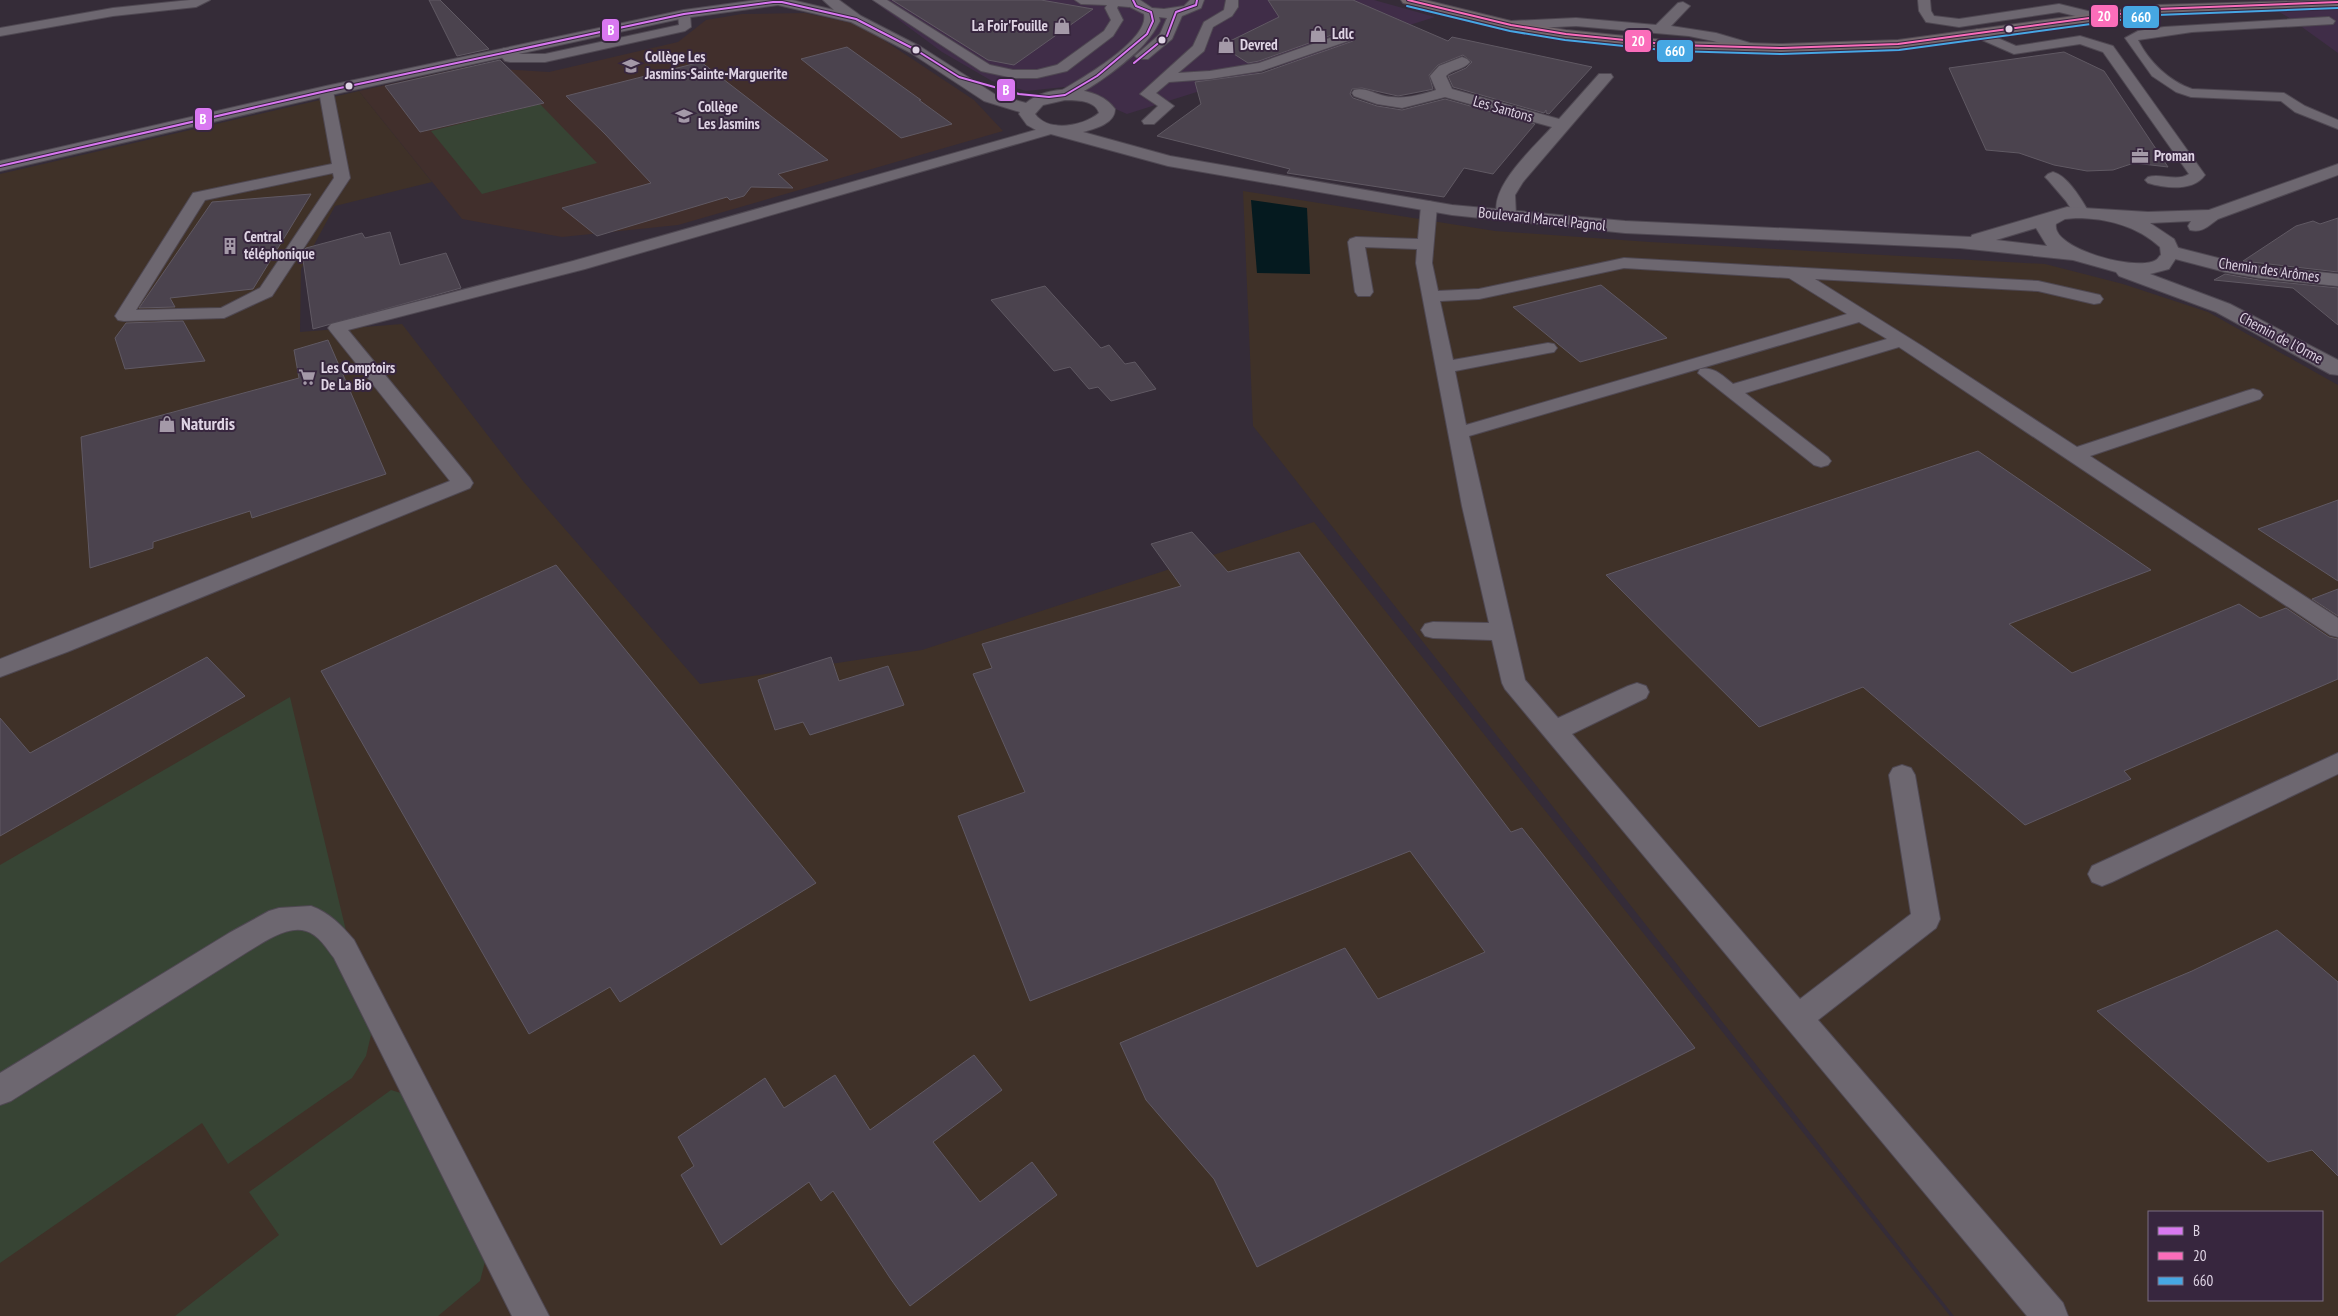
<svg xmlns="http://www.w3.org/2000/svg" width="2338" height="1316" font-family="'PT Sans Narrow',sans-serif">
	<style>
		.built { fill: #402d48 }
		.industrial { fill: #3f3128; fill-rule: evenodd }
		.education { fill: #412f2c }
		.green { fill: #374434 }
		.water { fill: #051a1f }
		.building { fill: #4b434e; stroke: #605963 }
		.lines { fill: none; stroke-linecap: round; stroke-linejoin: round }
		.service-casing { stroke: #4f4852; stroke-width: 2 }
		.minor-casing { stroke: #4f4852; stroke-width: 2 }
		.tertiary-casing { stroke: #4f4852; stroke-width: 2 }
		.primary-casing { stroke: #4f4852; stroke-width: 2 }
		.service { fill: #6d6770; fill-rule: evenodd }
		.minor { fill: #6d6770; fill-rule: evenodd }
		.tertiary { fill: #6d6770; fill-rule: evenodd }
		.primary { fill: #74686d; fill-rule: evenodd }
		.bus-1-casing { stroke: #37263e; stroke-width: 4 }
		.bus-2-casing { stroke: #37263e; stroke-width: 4 }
		.bus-3-casing { stroke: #37263e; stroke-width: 4 }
		.bus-1 { stroke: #d978f1; stroke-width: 2 }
		.bus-2 { stroke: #fb6dba; stroke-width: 2 }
		.bus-3 { stroke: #46a7e3; stroke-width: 2 }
		.bus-dot { fill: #dfd4e4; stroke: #37263e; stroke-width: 2 }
		.labels { text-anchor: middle; stroke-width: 4; stroke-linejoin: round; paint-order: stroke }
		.far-poi-label { font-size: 15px; font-weight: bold; fill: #dfd4e4; stroke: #37263e; text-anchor: start }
		.far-street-label { font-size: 15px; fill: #dfd4e4; stroke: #37263e }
		.poi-label { font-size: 18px; font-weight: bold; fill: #dfd4e4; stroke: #37263e; text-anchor: start }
		.line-badge { stroke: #37263e; stroke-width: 2 }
		.badge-label { font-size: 14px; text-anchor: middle; font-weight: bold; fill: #fff }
	</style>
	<rect width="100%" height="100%" fill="#352c38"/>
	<!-- built -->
	<g class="built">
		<polygon points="872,0 1374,0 1435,17 1127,114 1065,87 1026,91 992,81 942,52"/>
		<polygon points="2258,0 2338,0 2338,53 2288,17"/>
	</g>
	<!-- industrial -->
	<g class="industrial">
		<polygon points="359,91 432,182 335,206 301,269 300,332 402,324 523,481 700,684 922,650 1314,522 1950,1316 0,1316 0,174"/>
		<path d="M1243,191L1495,231L1650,242L2045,264L2123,284L2208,312L2338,385V1316H1954L1253,426ZM2149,1212H2322V1300H2149Z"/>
	</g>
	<!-- education -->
	<polygon class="education" points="805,13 861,25 974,100 1003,131 678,225 562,237 462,219 359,91 467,67 549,72 678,42 706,20 742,14"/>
	<!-- green -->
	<g class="green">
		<polygon points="540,104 597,163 482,194 431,131"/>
		<polygon points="290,697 371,1035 366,1056 352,1078 228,1164 202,1123 0,1263 0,865"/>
		<polygon points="391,1090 404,1094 486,1258 480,1281 438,1316 175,1316 279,1235 249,1192"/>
	</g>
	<!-- water -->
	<polygon class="water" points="1251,200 1307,208 1310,274 1257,273"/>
	<!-- building -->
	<g class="building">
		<polygon points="429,0 440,0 489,49 457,56"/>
		<polygon points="892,0 1041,0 1093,9 1014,65 988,60"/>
		<polygon points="1268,0 1353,0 1448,41 1452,37 1592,67 1549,114 1546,113 1546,110 1544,113 1453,87 1448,76 1466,68 1472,62 1463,55 1438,65 1429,75 1433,89 1429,90 1398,96 1362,88 1352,89 1350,94 1353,98 1377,106 1402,110 1445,99 1535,124 1493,174 1464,168 1444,197 1287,173 1290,169 1157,136 1201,104 1195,82 1262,73 1353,41 1352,32 1340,32 1259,61 1248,63 1223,47 1232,45 1228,42 1279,17"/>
		<polygon points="847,47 921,100 919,100 952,124 901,138 801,59"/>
		<polygon points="2064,52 2104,71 2168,167 2134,163 2113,170 2087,171 2054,165 2019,153 1986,150 1949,68"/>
		<polygon points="500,60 544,103 420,132 385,86"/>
		<polygon points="701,62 828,160 778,174 793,188 751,187 744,196 730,200 727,197 597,236 562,208 651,183 605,134 566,96"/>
		<polygon points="311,194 253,289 170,298 175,307 139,308 212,202"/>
		<polygon points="2338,218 2338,272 2243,261 2296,226 2313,221 2320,224"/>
		<polygon points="390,232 400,265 446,253 461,288 313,329 302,253 306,248 362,233 365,238"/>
		<polygon points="2225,274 2259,280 2338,288 2338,325 2293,288 2214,280"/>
		<polygon points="1601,285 1667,338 1580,362 1513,307"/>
		<polygon points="1045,286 1101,348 1109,345 1125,364 1135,362 1156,389 1111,401 1098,387 1089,389 1070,367 1054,371 991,300"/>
		<polygon points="183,321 205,361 125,369 115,338 126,323"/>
		<polygon points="328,340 386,474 252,518 250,511 153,542 153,548 90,568 81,437 299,378 294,350"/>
		<polygon points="1978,451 2151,570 2009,624 2072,673 2239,604 2260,618 2286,608 2329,637 2338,639 2338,679 2124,771 2131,779 2025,825 1863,687 1759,727 1606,575"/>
		<polygon points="2338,500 2338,581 2258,529"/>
		<polygon points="1192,532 1228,572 1299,552 1511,832 1522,828 1695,1048 1257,1267 1214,1179 1146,1100 1120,1043 1345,948 1378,999 1485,952 1410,851 1030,1001 958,816 1025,792 973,674 992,668 982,644 1181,586 1151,544"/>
		<polygon points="556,565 816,883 620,1002 610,987 529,1034 321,671"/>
		<polygon points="2338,589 2338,616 2312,599"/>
		<polygon points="207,657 245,696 0,836 0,718 30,753"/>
		<polygon points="831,657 839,681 888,666 904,705 810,735 803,722 775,730 758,680"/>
		<polygon points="2277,930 2338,982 2338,1176 2312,1150 2268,1162 2097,1011 2192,971"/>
		<polygon points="974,1055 1002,1090 933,1142 980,1202 1032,1162 1057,1195 910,1306 890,1278 833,1191 821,1201 809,1182 721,1245 681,1175 694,1166 678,1137 765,1078 784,1108 835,1075 870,1130"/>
	</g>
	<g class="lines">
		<!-- service casing -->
		<g class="service-casing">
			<g id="service">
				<polygon points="190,0 210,0 196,7 113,16 0,36 0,28 113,8"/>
				<polygon points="873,0 887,0 990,65 1013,70 1037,70 1057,65 1104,31 1111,20 1105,8 1107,5 1081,4 1075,0 1132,0 1135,3 1129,7 1118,6 1117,8 1123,20 1113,36 1067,71 1037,78 1013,78 981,71"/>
				<polygon points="1226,0 1238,0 1238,7 1232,16 1213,27 1204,51 1178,73 1210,71 1259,63 1341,34 1351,34 1352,37 1351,40 1261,71 1210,79 1169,82 1156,93 1174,106 1154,124 1144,124 1142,121 1158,106 1140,94 1193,46 1204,22 1224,10"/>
				<polygon points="1918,0 1930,0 1931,11 1934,16 1959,19 2059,4 2096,13 2098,16 2092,20 2059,12 1959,27 1926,22 1919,11"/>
				<polygon points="684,10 690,14 691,27 685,31 545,62 510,62 505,61 497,52 504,48 513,54 545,54 679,25 678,14"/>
				<path d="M2329,17L2335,21L2333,24L2192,32L2138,40C2149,62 2169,81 2192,89L2284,93L2305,106L2338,120V129L2295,112L2281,101L2191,97L2176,92L2152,76L2125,38L2138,31L2164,27Z"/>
				<path d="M1977,29L2016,46L2080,36L2113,46L2205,175C2193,192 2165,188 2148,183L2145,180L2148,177C2161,173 2176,182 2189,174L2103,52L2080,44L2014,54L1973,36L1971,33Z"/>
				<path d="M326,87L333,91L350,178L272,296L224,318L124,321L118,320L115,316L193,193L332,164L319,91ZM333,173L334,178L260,288L221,308L136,310L205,200Z"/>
				<polygon points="1053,125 1058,126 1060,129 1058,132 585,269 348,330 470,478 473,483 470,488 67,652 0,677 0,659 450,481 331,332 328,328 331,324 573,261"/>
				<path d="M2053,172C2068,176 2081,199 2089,212L2087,215H2075L2066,201L2048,180L2045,177L2048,174Z"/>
				<path d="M1429,201L1435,203L1437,206L1432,263L1438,291L1479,289L1624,258L2038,281L2100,295L2103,299L2100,303L2094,304L2038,291L1815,279L1922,346L2077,447L2246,391L2253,389L2260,391L2263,395L2260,399L2090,456L2338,618V637L2330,635L1899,347L1745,393L1828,457L1831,461L1828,465L1821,467L1814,465L1698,373L1700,369C1714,366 1723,376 1733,384L1887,339L1859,322L1469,436L1525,680L1558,718L1628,686L1637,683L1646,686L1649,692L1646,698L1572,734L1800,999L1911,914L1889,775L1893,768L1902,765L1911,768L1915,775L1940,919L1936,928L1818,1020L2063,1303L2068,1316H2027L1505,689L1502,683L1492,640L1433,638L1425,636L1421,630L1425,624L1433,622L1489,623L1462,506L1416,263L1417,249L1365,247L1373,292L1370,296H1358L1355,292L1348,242L1350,239L1356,237L1418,239L1421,206L1423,203ZM1624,268L1789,278L1847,314L1466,425L1455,371L1548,353L1554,352L1557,348L1554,344L1548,343L1453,360L1440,301L1479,299Z"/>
				<polygon points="2338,753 2338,774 2112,882 2102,886 2092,882 2088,874 2092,866"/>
				<path d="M311,906C330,913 341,925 354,940L549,1316H512L334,958C327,949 318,934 306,931C288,925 264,942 249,951L11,1101L0,1105V1073L229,933L269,911L279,908Z"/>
			</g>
		</g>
		<!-- minor casing -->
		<g class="minor-casing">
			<g id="minor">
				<path d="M1126,0H1140L1152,8L1164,9L1184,6L1190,0H1204L1201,8L1182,16L1172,39L1148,59H1138L1135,56L1160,34L1167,18L1159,17L1160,21C1156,29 1151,36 1145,43C1132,58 1078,103 1059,98L1057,95L1059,92C1079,80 1150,40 1144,14L1128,6Z"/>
				<polygon points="1683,2 1690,6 1671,26 1716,33 1757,45 1759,48 1752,52 1713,41 1689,36 1576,26 1511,29 1504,25 1511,21 1576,18 1656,25 1678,3"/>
				<path d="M1462,57L1467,59L1470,62C1464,70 1452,69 1446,76L1452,89L1559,119L1599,74H1611L1613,77L1523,182L1515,195L1516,216L1514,220H1500C1482,193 1535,146 1552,127L1445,97L1402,108L1377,104L1354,96L1352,93L1354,90C1365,87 1375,94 1385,96C1403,100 1420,95 1436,90L1430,76L1439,66Z"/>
				<polygon points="2171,246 2226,260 2259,266 2338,274 2338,286 2259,278 2225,272 2164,256 2161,252 2164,248"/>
			</g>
		</g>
		<!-- tertiary casing -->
		<g class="tertiary-casing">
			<path id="tertiary" d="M757,0H792L834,10L823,0H839L861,16L921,47L996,95L1026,103C1047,84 1098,84 1115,109C1115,124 1094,129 1083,132L1170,156L1452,205L1625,221L1971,237L1972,235L2067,207L2148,212L2209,210L2338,164V175L2218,219C2208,226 2203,233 2190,230L2188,226L2191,221L2150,223L2174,239L2180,252L2169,269L2150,274L2230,304L2338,360V375L2330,374L2216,312L2119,276L2116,272L2073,260L1960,248L1625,233L1452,215L1168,166L1036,130L1027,125L1019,114L1020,112L984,101L911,53L851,22L778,5L684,18L326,96L0,171V161L326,86L684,10ZM1065,100C1076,100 1095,100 1099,113C1083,126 1049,133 1035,114L1043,105ZM2076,218C2106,218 2137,226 2160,247L2161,255C2159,256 2158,259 2156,260C2138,272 2051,249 2056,224L2065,219ZM2036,228L2047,246L1996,240Z"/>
		</g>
		<!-- primary casing -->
		<g class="primary-casing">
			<polygon id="primary" points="1401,0 1425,0 1511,21 1566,30 1674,41 1782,44 1898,40 2156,5 2338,0 2338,6 2156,13 1898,48 1782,52 1674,49 1566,38 1511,29 1403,3"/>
		</g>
		<!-- service -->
		<use href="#service" class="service"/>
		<!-- minor -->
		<use href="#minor" class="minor"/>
		<!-- tertiary -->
		<use href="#tertiary" class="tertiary"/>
		<!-- primary -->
		<use href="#primary" class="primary"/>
		<!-- bus-1 casing -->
		<g class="bus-1-casing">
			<g id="bus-1">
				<polyline points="1134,63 1167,36 1176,12 1196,5 1197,0"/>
				<polyline points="0,166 326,91 684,14 773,2 782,2 856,19 916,50 959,77 1019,94 1049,97 1065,95 1097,76 1147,34 1153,21 1151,12 1136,6 1133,0"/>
			</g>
		</g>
		<!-- bus-2 casing -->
		<g class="bus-2-casing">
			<polyline id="bus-2" points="1408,0 1511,25 1566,34 1674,45 1782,48 1898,44 2156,9 2338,2"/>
		</g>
		<!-- bus-3 casing -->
		<g class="bus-3-casing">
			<polyline id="bus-3" points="1407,6 1510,31 1565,40 1673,51 1782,54 1899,50 2157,15 2338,8"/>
		</g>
		<!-- bus-1 -->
		<use href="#bus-1" class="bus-1"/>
		<!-- bus-2 -->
		<use href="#bus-2" class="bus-2"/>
		<!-- bus-3 -->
		<use href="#bus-3" class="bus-3"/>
	</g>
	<!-- icons -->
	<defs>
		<g id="shop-bare" transform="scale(1.35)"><path d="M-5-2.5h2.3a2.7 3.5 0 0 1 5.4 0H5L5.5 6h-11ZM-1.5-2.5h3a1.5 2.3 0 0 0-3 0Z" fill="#a499a8" stroke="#37263e" stroke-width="2.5" paint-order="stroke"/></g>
		<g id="school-bare" transform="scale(1.35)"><path d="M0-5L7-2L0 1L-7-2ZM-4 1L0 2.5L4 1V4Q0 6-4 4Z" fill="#a499a8" stroke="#37263e" stroke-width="2.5" paint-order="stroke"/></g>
		<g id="office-bare" transform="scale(1.35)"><path d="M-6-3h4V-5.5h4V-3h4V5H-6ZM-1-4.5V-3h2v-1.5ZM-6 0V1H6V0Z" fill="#a499a8" stroke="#37263e" stroke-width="2.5" paint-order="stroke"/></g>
		<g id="building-bare" transform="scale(1.35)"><path d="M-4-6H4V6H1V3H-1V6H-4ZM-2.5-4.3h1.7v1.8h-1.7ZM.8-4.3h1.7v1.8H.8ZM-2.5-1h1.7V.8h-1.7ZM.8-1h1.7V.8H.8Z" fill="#a499a8" stroke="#37263e" stroke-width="2.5" paint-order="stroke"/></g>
		<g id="supermarket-bare" transform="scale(1.35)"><path d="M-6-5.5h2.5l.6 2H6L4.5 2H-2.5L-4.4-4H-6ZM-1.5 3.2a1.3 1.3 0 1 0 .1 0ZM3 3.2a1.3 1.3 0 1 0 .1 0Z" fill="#a499a8" stroke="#37263e" stroke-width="2.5" paint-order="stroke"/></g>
	</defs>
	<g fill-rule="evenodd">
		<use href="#shop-bare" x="1062" y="26"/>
		<use href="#shop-bare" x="1318" y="34"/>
		<use href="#shop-bare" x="1226" y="45"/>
		<use href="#school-bare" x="631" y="66"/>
		<use href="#school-bare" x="684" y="116"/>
		<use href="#office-bare" x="2140" y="156"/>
		<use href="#building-bare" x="230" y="246"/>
		<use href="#supermarket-bare" x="307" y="377"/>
		<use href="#shop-bare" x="167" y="424"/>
	</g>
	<!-- markers -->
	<g class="bus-dot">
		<circle cx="2009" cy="29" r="4.5"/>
		<circle cx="1162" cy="40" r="4.5"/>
		<circle cx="916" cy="50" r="4.5"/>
		<circle cx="349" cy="86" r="4.5"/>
	</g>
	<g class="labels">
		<!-- far-poi labels -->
		<g class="far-poi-label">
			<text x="1048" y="31" text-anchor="end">La Foir'Fouille</text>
			<text x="1332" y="39">Ldlc</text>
			<text x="1240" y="50">Devred</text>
			<text x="645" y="62">Collège Les<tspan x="645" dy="17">Jasmins-Sainte-Marguerite</tspan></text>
			<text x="698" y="112">Collège<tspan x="698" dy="17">Les Jasmins</tspan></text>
			<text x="2154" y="161">Proman</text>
			<text x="244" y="242">Central<tspan x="244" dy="17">téléphonique</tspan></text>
			<text x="321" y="373">Les Comptoirs<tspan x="321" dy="17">De La Bio</tspan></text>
		</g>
		<!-- far-street labels -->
		<g class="far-street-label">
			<text transform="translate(1503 109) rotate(16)" y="5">Les Santons</text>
			<text transform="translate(1542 219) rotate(6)" y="5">Boulevard Marcel Pagnol</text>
			<text transform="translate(2269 270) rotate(8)" y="5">Chemin des Arômes</text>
			<text transform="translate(2281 338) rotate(28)" y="5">Chemin de l'Orme</text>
		</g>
		<!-- poi labels -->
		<g class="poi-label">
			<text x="181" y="430">Naturdis</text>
		</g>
	</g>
	<g class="line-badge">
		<rect x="2090" y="4" width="29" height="24" rx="5" fill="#fb6dba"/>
		<rect x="2122" y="5" width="38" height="24" rx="5" fill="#46a7e3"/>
		<rect x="601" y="18" width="19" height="24" rx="5" fill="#d978f1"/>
		<rect x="1624" y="29" width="28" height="24" rx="5" fill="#fb6dba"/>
		<rect x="1656" y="39" width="38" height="24" rx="5" fill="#46a7e3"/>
		<rect x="996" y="78" width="20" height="24" rx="5" fill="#d978f1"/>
		<rect x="194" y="107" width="19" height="24" rx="5" fill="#d978f1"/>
	</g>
	<g class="badge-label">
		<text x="2104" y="21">20</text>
		<text x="2141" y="22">660</text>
		<text x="611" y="35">B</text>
		<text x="1638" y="46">20</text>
		<text x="1675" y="56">660</text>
		<text x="1006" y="95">B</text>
		<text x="203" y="124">B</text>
	</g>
	<!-- legend -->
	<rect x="2148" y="1211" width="175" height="90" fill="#37263e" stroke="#7a6c80"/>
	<rect x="2158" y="1227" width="25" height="8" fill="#d978f1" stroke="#7a6c80"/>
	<text x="2193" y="1236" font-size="15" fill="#dfd4e4">B</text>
	<rect x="2158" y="1252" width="25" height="8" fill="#fb6dba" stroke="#7a6c80"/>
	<text x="2193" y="1261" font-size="15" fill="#dfd4e4">20</text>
	<rect x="2158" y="1277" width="25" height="8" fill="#46a7e3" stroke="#7a6c80"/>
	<text x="2193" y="1286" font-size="15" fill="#dfd4e4">660</text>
</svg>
